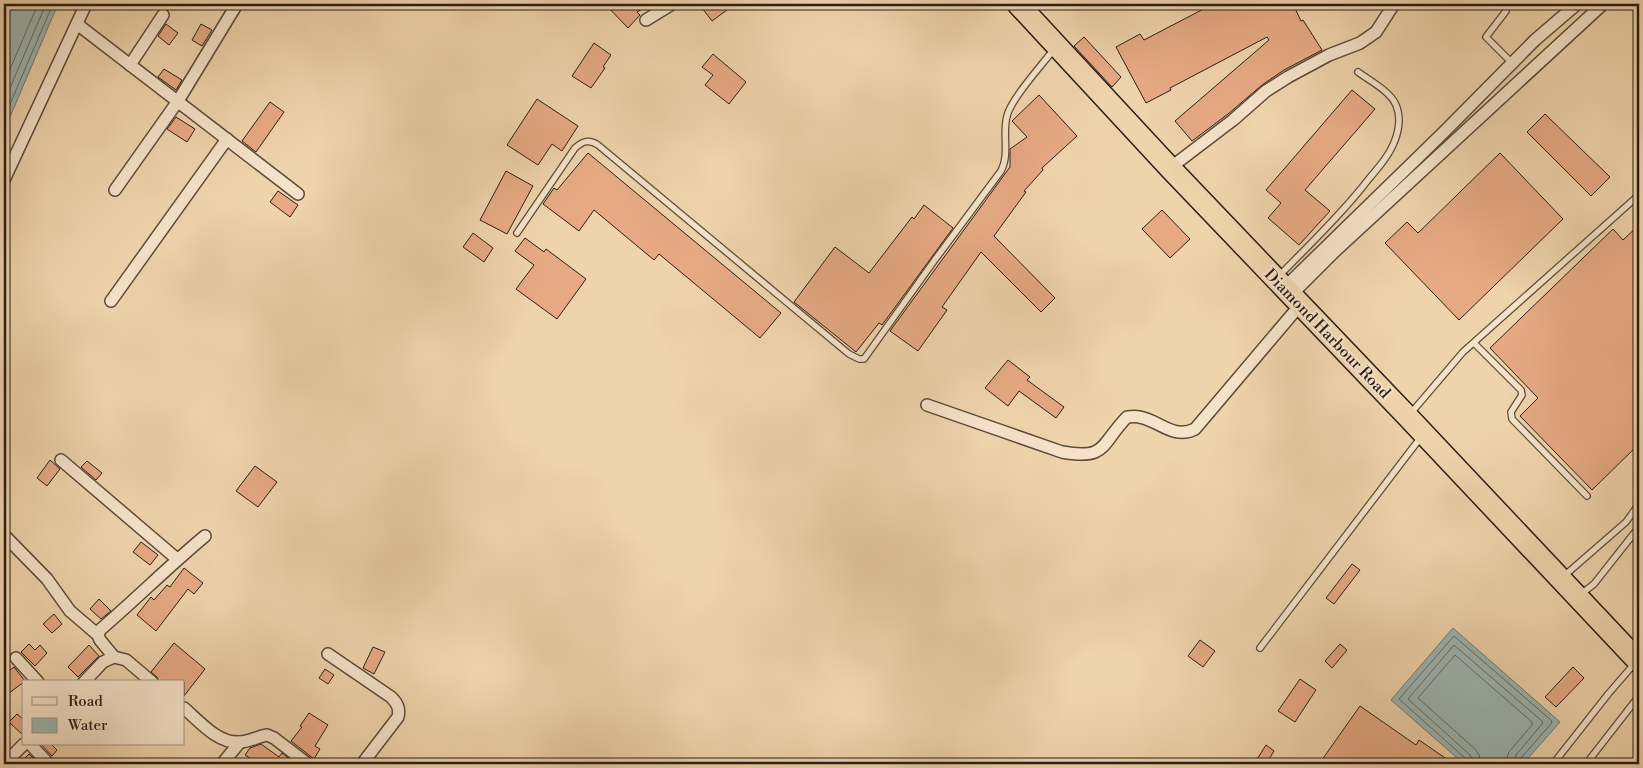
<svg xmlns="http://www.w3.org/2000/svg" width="1643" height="768" font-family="'Libre Bodoni',serif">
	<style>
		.water { fill: #9cb6b2; stroke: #6f7974 }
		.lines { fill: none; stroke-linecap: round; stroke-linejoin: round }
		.shore { stroke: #646a64; stroke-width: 1 }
		.building { fill: #e6a984; stroke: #2b1e16 }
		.lane-casing { stroke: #5c4b3b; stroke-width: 8 }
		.street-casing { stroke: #5c4b3b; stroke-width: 14 }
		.highway-casing { stroke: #2b1e16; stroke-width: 24 }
		.lane { stroke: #f5e2c8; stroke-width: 5.5 }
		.street { stroke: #f5e2c8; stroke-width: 11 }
		.highway { stroke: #efd3ab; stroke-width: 21 }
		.labels { text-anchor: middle; stroke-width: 4; stroke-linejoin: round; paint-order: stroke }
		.street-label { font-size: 16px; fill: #2b1e16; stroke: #f5e2c8 }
	</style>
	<rect width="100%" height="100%" fill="#efd3ab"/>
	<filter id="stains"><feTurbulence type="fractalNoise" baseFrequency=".004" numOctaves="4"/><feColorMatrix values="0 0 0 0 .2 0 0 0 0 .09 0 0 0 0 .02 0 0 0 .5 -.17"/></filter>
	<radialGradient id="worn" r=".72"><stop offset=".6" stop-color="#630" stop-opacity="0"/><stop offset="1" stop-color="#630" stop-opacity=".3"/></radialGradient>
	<!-- water -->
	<g class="water">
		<polygon points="9,4 58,4 4,131 4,16"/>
		<polygon points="1453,628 1560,722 1523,764 1464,764 1391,700"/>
	</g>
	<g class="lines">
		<!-- shore -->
		<g class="shore">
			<polyline points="4,83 38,4"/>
			<polyline points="4,102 46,4"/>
			<polyline points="4,118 53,4"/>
			<polyline points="1467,764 1465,758 1399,699 1454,636 1552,721 1551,724 1520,759 1519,764"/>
			<polyline points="1473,764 1473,759 1469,754 1408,699 1454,645 1543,722 1542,724 1516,755 1513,764"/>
			<polyline points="1481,764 1479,755 1475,749 1418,698 1455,655 1532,722 1532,725 1509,752 1505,764"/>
		</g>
	</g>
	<!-- building -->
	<g class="building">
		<polygon points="605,4 650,4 637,12 640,15 628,28"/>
		<polygon points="699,4 735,4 712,21"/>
		<polygon points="1213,4 1293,4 1301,21 1303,20 1322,50 1284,70 1262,85 1228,114 1192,141 1175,121 1269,40 1267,37 1170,88 1171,90 1146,103 1116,47 1140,34 1144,40"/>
		<polygon points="166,24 178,33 169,45 158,36"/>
		<polygon points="201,24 212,30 202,46 192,40"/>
		<polygon points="1084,37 1121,77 1112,87 1074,46"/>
		<polygon points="594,43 611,55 603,67 605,68 591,88 572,76"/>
		<polygon points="713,54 746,82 729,104 705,85 713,75 702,67"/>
		<polygon points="164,69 182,80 176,90 158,77"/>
		<polygon points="1352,90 1375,109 1305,190 1330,211 1299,245 1268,218 1281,203 1266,190"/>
		<polygon points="1039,95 1077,136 1042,168 1043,170 1024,191 1026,192 994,236 1055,298 1041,312 981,252 942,307 947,310 918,351 890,331 1010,167 1010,149 1027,137 1012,121"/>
		<polygon points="537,99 578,126 562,151 552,144 538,165 507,145"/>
		<polygon points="270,102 284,112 256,152 242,141"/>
		<polygon points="1545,114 1610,177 1591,196 1527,132"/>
		<polygon points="176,117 195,129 187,142 167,129"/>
		<polygon points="588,153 781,313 760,338 659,254 654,260 594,210 579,231 543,204 554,188 557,190"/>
		<polygon points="1500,153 1563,219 1459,320 1385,243 1407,222 1418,233"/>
		<polygon points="506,171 533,186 507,234 480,220"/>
		<polygon points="278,191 298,205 290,217 270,202"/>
		<polygon points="924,205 953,228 882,325 879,323 856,352 794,302 835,247 869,273 912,217 914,219"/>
		<polygon points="1162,210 1190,239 1170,258 1142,229"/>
		<polygon points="1639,225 1639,444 1592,490 1520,416 1538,398 1490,348 1613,229 1623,240"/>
		<polygon points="473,233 493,248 484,262 463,247"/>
		<polygon points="525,238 544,252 546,249 586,279 557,319 516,289 534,265 515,251"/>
		<polygon points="1008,360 1030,377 1027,380 1064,407 1056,418 1019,391 1008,406 985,388"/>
		<polygon points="50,460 60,469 47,486 37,478"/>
		<polygon points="87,461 102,473 96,480 81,467"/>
		<polygon points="255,466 277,482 258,507 236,491"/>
		<polygon points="141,542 158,555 150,565 133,552"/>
		<polygon points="1352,564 1360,570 1334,604 1326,598"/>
		<polygon points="184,568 203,583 194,594 188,589 156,631 137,615 151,597 154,600 167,585 170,587"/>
		<polygon points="99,599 111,611 101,619 90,609"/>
		<polygon points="54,614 62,624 52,633 43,624"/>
		<polygon points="1200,640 1215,651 1203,667 1188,656"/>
		<polygon points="174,643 205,669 184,696 184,682 159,682 157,677 151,672"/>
		<polygon points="29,644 35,650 40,645 47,653 35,666 21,652"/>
		<polygon points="1340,644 1347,650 1332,668 1325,661"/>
		<polygon points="89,645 99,656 78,677 68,667"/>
		<polygon points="373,647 385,652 374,674 363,668"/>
		<polygon points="14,667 25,681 8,694 4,689 4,675"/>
		<polygon points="1573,667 1584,678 1556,707 1545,697"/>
		<polygon points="325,669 334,675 328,684 319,678"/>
		<polygon points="1300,679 1316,690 1295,722 1278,711"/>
		<polygon points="1360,706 1416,745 1419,740 1454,764 1319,764"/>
		<polygon points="309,713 328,725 315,746 320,749 314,759 291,741 302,727 300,726"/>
		<polygon points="17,714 24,720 24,736 9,722"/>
		<polygon points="41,744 51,744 57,750 52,756"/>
		<polygon points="261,744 279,757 282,753 296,764 259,764 245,755 250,748"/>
		<polygon points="1266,745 1274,751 1266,764 1254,764"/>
		<polygon points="29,754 39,764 19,764"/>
	</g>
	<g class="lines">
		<!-- lane casing -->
		<g class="lane-casing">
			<g id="lane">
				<polyline points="1503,4 1506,11 1486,37 1512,63"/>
				<path d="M517,233L575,148C583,141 589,139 598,145L849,354L859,359H864L934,261L1001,171C1010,154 1002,134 1007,116C1011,99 1042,65 1054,49"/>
				<path d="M1279,276C1309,245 1341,215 1368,180C1376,170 1385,161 1391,149C1398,136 1402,119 1396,105C1390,91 1370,81 1358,72"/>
				<polyline points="1474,343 1521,390 1522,395 1511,412 1512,419 1587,496"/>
				<polyline points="1411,413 1463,352 1639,195"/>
				<polyline points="1564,576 1626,522 1639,504"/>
				<polyline points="1581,594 1594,584 1639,527"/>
				<polyline points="1260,648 1421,437"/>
				<polyline points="1639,748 1639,754"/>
				<polyline points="1553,764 1609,693 1635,663"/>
				<polyline points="1586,764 1639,696"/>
			</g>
		</g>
		<!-- street casing -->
		<g class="street-casing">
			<g id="street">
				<polyline points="646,20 672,4"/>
				<polyline points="77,24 298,194"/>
				<polyline points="130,65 163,15"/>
				<polyline points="1170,168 1233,120 1266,91 1288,77 1329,55 1360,43 1376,32 1394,4"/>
				<polyline points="4,180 86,4"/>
				<polyline points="115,190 178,101 237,4"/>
				<polyline points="1284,288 1445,131 1535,40 1577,4"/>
				<polyline points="1291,295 1333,253 1603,4"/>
				<polyline points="111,301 227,139"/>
				<path d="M927,405L1062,452C1107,460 1100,445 1127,417C1130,417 1135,416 1139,417C1159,420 1173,440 1195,429L1300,305"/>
				<polyline points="61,460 177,559"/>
				<polyline points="4,535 47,579 70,611 98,635"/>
				<path d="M328,654L391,697C397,703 400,708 398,717L362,764"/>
				<path d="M114,657L100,640L98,635L100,630C136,599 169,566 205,536"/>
				<polyline points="16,658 38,682"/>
				<polyline points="84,682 103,662 114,657 126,660 152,682"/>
				<path d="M184,708C199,721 218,744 240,742C249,742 259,736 267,735L274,738L308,764"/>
				<polyline points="30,744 49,764"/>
				<polyline points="4,764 24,744"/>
				<polyline points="222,764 240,742"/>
			</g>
		</g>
		<!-- highway casing -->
		<g class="highway-casing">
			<polyline id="highway" points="1018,4 1170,168 1408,417 1639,662"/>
		</g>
		<!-- lane -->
		<use href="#lane" class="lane"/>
		<!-- street -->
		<use href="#street" class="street"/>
		<!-- highway -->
		<use href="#highway" class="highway"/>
	</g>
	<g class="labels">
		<!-- street labels -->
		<g class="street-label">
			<text transform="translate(1328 333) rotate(46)" y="6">Diamond Harbour Road</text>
		</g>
	</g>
	<!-- margin -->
	<rect width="1643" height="768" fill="none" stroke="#efd3ab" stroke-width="20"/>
	<rect x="5" y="5" width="1633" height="758" fill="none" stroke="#2b1e16" stroke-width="2.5"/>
	<rect x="10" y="10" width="1623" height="748" fill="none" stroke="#2b1e16"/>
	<!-- legend -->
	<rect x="22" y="680" width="162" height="65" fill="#f5e2c8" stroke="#a49481"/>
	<rect x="32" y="697" width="25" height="8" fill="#f5e2c8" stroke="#a49481"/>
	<text x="68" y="706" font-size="15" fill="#2b1e16">Road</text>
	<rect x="32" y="718" width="25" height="15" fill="#9cb6b2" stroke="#a49481"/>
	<text x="68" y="730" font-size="15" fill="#2b1e16">Water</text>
	<rect width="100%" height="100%" filter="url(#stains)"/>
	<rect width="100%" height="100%" fill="url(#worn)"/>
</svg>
